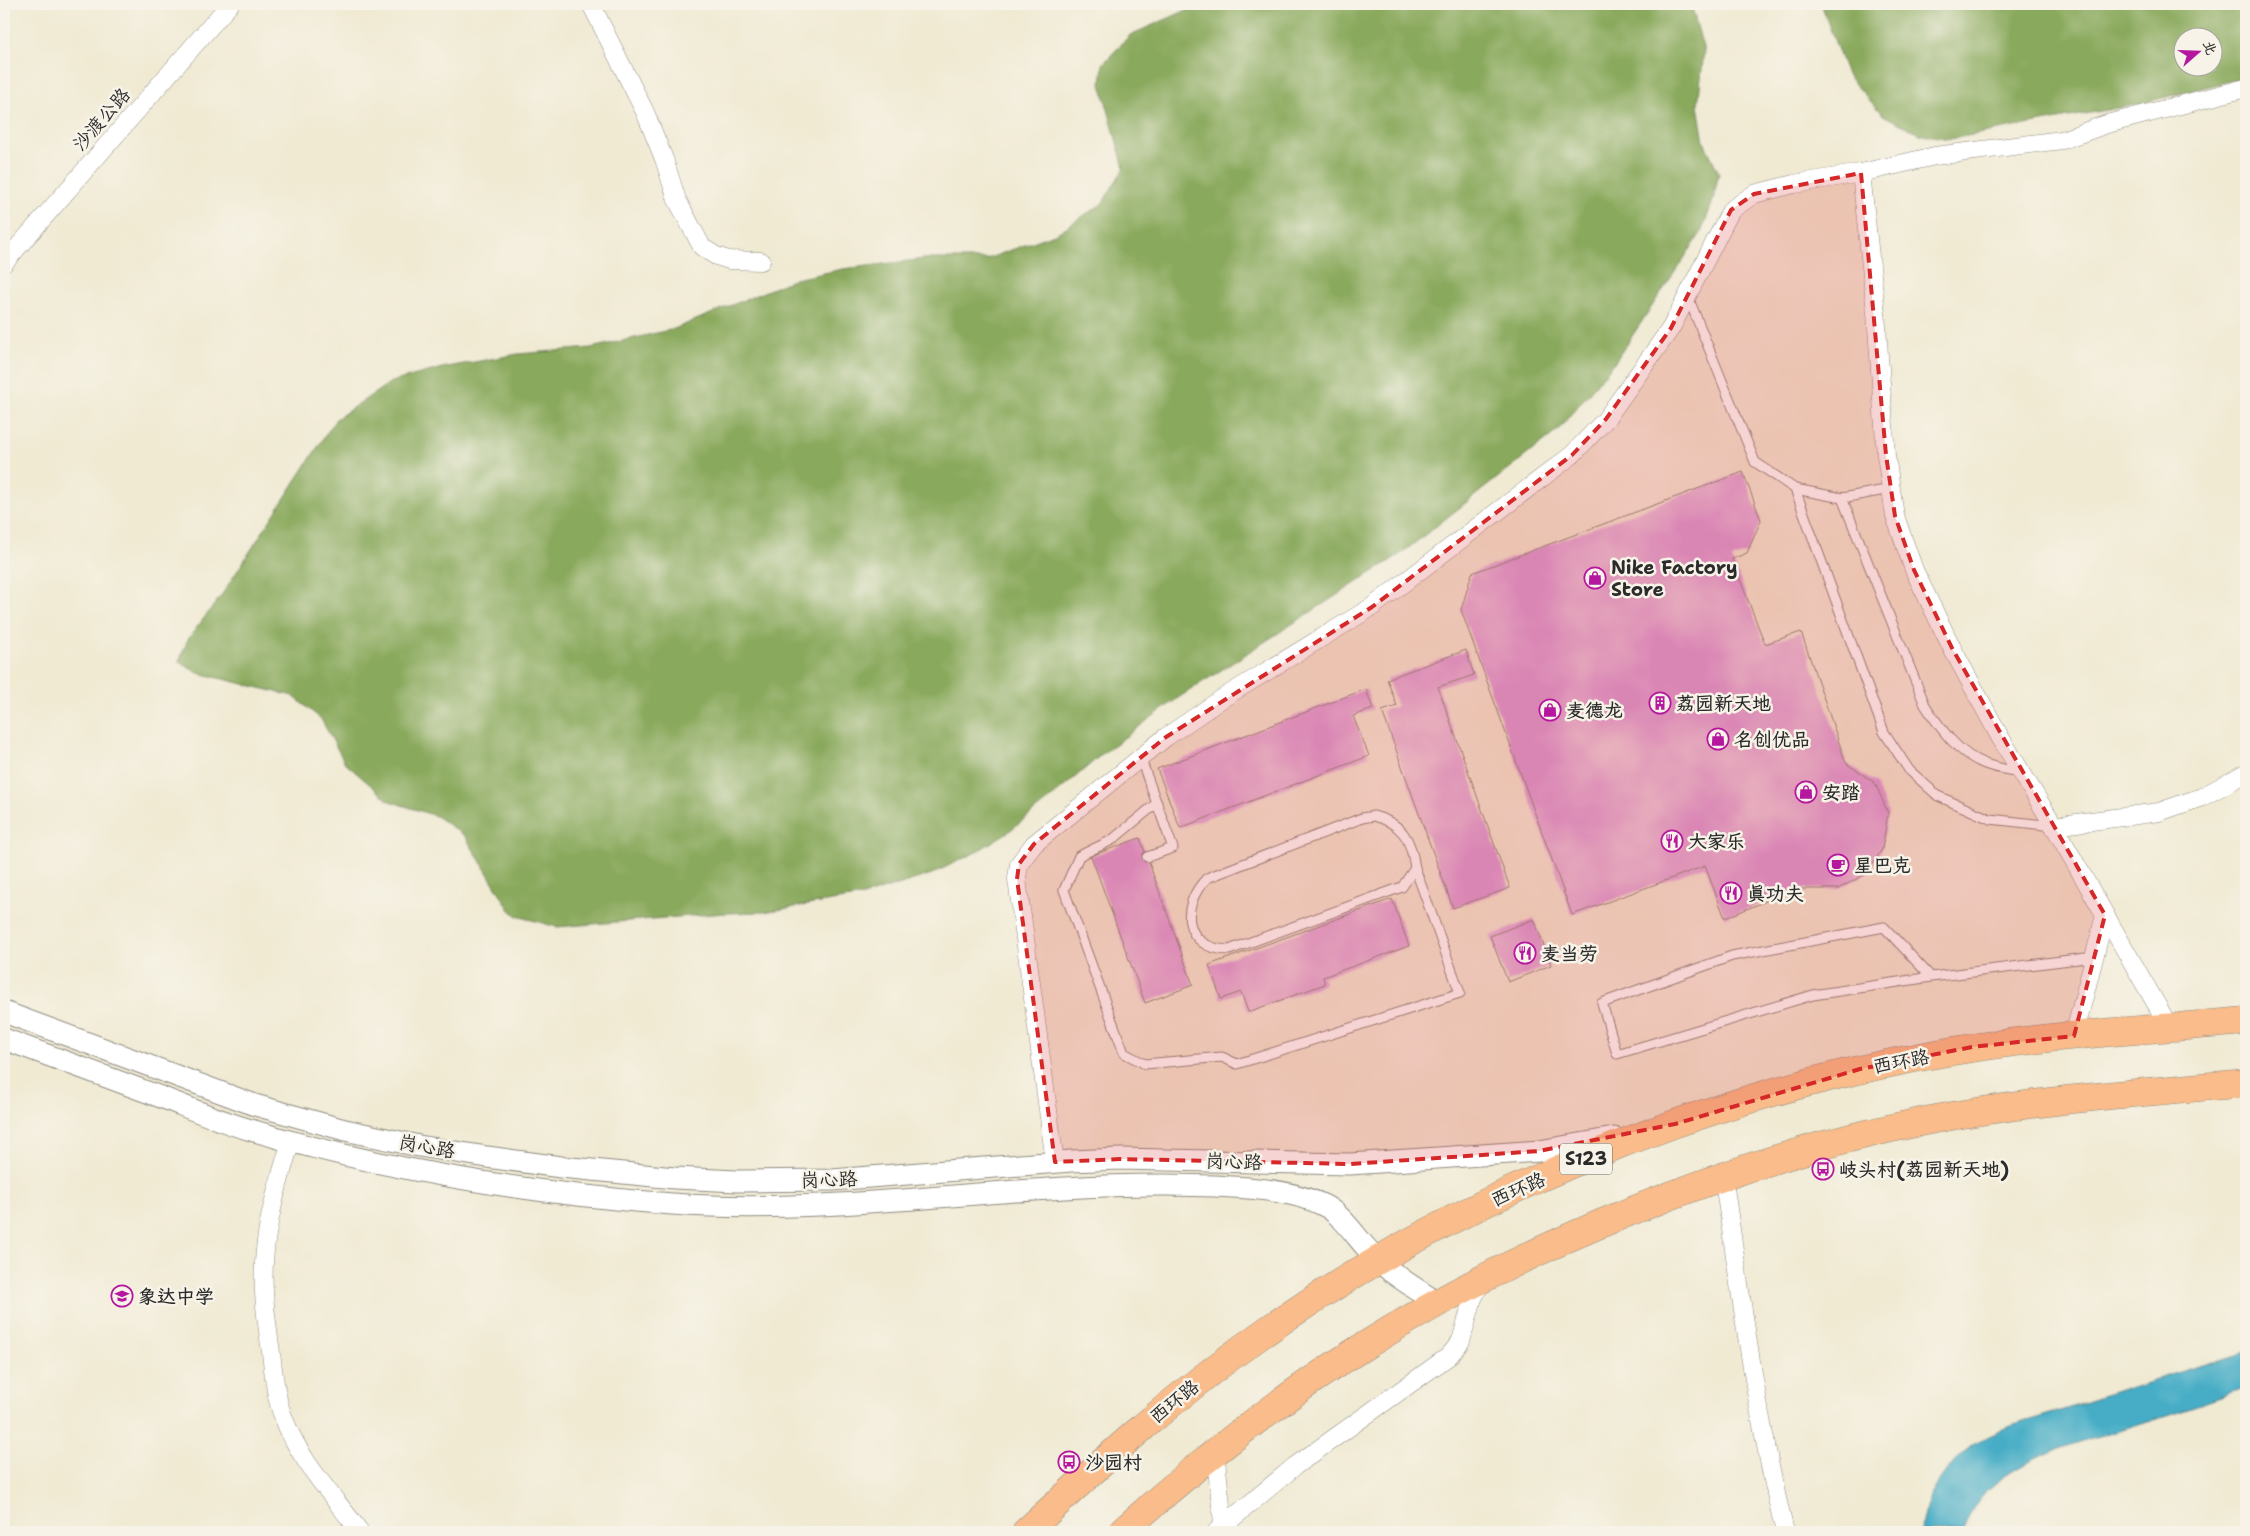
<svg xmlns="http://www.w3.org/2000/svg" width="2250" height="1536" font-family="'Shantell Sans','LXGW WenKai TC',sans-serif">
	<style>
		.forest { fill: #89a95c; stroke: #5a6a44; fill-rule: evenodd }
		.water { fill: #46adc6; stroke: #386c78 }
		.building { fill: #db9ed9 }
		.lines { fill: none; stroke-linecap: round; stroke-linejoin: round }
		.service-casing { stroke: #8e8a7f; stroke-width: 11 }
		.minor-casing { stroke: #8e8a7f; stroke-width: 19 }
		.tertiary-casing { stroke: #8e8a7f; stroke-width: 23 }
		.primary-casing { stroke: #8e8a7f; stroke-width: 29 }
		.service { stroke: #fff; stroke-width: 9 }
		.minor { stroke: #fff; stroke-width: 18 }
		.tertiary { stroke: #fff; stroke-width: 21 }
		.primary { stroke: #f9bc8a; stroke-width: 28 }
		.marked { fill: #d62828; fill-opacity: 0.2; stroke: #d62828; stroke-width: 4; stroke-dasharray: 10 6; stroke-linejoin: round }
		.labels { text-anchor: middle; stroke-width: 5; stroke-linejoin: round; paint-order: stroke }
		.shield { fill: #f7f3e8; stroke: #686764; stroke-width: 1 }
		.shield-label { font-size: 18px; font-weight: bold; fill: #2b2b2b }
		.street-label { font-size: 19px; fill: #2b2b2b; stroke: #f7f3e8 }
		.poi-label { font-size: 19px; font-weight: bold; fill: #2b2b2b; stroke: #f7f3e8; text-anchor: start }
	</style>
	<rect width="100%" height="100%" fill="#f7f3e8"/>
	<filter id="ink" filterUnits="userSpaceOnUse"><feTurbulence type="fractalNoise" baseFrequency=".02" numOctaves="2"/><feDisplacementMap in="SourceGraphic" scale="10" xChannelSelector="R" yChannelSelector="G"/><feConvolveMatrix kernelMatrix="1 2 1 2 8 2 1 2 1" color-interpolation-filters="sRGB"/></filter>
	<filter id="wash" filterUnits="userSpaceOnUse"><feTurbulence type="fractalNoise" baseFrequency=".0096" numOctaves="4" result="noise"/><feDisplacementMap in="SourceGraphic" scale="20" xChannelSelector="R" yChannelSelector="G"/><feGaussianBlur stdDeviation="1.12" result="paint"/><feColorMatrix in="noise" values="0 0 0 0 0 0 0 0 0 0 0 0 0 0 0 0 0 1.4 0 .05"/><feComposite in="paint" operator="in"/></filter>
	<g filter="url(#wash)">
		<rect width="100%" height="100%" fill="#f0ead3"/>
		<!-- forest -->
		<g class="forest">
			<polygon points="1201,4 1691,4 1704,51 1698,105 1704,142 1719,173 1712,204 1701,233 1614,363 1557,431 1402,553 1178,698 1102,754 1051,798 1008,832 976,852 932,874 863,896 764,912 725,913 557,927 517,916 510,910 465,836 436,816 389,801 345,763 321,719 293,696 198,673 179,662 188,639 221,596 336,419 391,382 442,368 518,354 591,348 674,329 795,279 843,269 924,259 987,259 1057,233 1102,204 1124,168 1101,84 1103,64 1130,35"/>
			<path d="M1821,4H2246V77L2134,105L1950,139L1920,134L1883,115L1847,75ZM2182,38H2212V68H2182Z"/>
		</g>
		<!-- water -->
		<path class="water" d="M2246,1352V1388C2205,1403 2164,1416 2123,1429C2077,1443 2028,1455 1991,1487C1977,1498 1968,1516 1963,1532H1921C1923,1496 1948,1462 1977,1442C2003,1425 2037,1419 2066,1409C2126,1389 2186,1369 2246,1352Z"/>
		<g id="blocks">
			<!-- building -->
			<g class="building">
				<polygon points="1743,472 1761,520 1747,553 1732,559 1765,644 1801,632 1846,763 1875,783 1888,813 1882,849 1868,873 1838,889 1795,889 1725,918 1705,866 1572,915 1461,610 1472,573"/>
				<polygon points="1466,650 1474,675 1438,687 1510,888 1453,908 1382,711 1397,706 1387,679"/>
				<polygon points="1366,689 1373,709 1353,716 1369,756 1180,828 1157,769"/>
				<polygon points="1140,838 1193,985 1145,1003 1091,856"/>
				<polygon points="1392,899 1409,946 1323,977 1325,984 1248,1012 1241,992 1221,999 1209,965"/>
				<polygon points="1534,919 1551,965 1508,982 1490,936"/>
			</g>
		</g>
	</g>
	<g filter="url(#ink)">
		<use href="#blocks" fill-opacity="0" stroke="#8e8a7f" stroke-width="1"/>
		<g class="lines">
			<!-- service casing -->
			<g class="service-casing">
				<g id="service">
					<polyline points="1688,297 1755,462 1795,489 1842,498 1891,489"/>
					<polyline points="1795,489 1884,732 1909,770 1938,796 1990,819 2054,826"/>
					<path d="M1842,498L1925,705C1940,728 1958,754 1985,764C1996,768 2008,770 2019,772"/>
					<polyline points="1140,757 1173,848 1147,857"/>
					<polyline points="1157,803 1112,840 1079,856 1064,890 1124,1053 1145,1064 1222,1057 1237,1064 1460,993 1415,868"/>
					<path d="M1374,816C1403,824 1411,839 1415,868L1402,887L1229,950C1183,949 1179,906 1207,878L1362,818Z"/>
					<polyline points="1931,977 1884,927 1732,956 1602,1003 1617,1054 1813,995 1931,977 2094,957"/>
				</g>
			</g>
			<!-- minor casing -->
			<g class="minor-casing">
				<g id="minor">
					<polyline points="591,4 645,112 664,159 677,200 702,247 716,256 729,260 761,261"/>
					<polyline points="1861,173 1876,313 1886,455 1895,516 1914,570 1953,650 2000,737 2054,826 2170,1028"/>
					<polyline points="4,263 230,4"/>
					<polyline points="2054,826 2159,812 2202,797 2246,773"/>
					<polyline points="2074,1036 2105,915"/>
					<path d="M291,1141C279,1181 266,1221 264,1263C262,1293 267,1323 271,1353C274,1374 275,1397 283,1416C299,1461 333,1495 360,1532"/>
					<polyline points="1055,1162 1017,879 1019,864 1034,844 1166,737 1223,698 1372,607 1572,455 1606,419 1671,328 1731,210 1754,194 1794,184 1861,173 1935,156 2062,140 2107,124 2246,88"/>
					<path d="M1723,1175C1741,1295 1756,1415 1785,1532"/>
					<polyline points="1215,1451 1224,1532"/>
					<polyline points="1216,1532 1295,1466 1449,1356 1461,1341 1473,1298 1483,1279"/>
				</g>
			</g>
			<!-- tertiary casing -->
			<g class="tertiary-casing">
				<g id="tertiary">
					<polyline points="4,1012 255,1105 345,1130 419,1146 487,1157 561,1167 675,1178 737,1181 832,1180 1071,1161 1120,1159 1350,1164 1539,1151 1614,1138"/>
					<path d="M4,1039C58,1059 112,1079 166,1099C194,1110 222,1122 251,1130C387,1171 529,1193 672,1204C837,1216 1001,1184 1167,1185C1213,1186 1281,1185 1323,1205C1344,1215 1358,1241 1375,1257C1392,1275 1416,1288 1436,1302"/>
				</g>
			</g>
			<!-- primary casing -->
			<g class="primary-casing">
				<g id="primary">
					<path d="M1026,1532C1100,1464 1173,1397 1255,1339C1447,1203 1684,1103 1915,1058C2024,1036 2136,1031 2246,1021"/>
					<path d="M1122,1532C1277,1390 1434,1291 1629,1212C1725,1173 1823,1141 1925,1121C2031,1100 2139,1093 2246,1083"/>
				</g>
			</g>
			<!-- service -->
			<use href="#service" class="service"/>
			<!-- minor -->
			<use href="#minor" class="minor"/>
			<!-- tertiary -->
			<use href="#tertiary" class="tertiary"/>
			<!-- primary -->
			<use href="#primary" class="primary"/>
		</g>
	</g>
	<!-- marked area -->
	<path class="marked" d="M1861,173L1886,455L1895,516L1914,570L1953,650L2105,915L2074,1036L1972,1047L1860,1069L1675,1124L1539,1151L1350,1164L1120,1159L1055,1162L1017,879L1019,864L1034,844L1166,737L1372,607L1572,455L1606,419L1671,328L1731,210L1754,194Z"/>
	<!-- icons -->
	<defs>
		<g id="shop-ring" transform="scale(1.125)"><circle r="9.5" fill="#f7f3e8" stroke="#b5179e" stroke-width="1.5"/><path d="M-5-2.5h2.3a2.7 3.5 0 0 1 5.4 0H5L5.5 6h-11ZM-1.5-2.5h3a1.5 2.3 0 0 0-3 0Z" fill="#b5179e"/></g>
		<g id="building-ring" transform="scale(1.125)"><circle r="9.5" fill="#f7f3e8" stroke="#b5179e" stroke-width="1.5"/><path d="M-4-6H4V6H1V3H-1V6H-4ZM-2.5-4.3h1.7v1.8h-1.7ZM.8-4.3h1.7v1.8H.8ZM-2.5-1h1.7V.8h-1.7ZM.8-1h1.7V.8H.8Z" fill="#b5179e"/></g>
		<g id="restaurant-ring" transform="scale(1.125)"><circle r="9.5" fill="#f7f3e8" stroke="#b5179e" stroke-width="1.5"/><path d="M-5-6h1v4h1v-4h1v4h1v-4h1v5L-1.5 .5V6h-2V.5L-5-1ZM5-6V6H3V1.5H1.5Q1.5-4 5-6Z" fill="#b5179e"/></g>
		<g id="cafe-ring" transform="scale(1.125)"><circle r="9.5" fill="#f7f3e8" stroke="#b5179e" stroke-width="1.5"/><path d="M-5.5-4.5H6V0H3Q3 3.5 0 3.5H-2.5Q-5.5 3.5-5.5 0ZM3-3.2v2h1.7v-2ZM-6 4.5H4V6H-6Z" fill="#b5179e"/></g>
		<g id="bus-ring" transform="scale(1.125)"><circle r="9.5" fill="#f7f3e8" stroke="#b5179e" stroke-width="1.5"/><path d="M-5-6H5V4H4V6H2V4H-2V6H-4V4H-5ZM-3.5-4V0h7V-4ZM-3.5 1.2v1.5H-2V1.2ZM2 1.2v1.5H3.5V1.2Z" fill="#b5179e"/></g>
		<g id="school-ring" transform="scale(1.125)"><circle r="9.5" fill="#f7f3e8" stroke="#b5179e" stroke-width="1.5"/><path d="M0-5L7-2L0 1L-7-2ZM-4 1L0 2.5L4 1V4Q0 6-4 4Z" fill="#b5179e"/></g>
	</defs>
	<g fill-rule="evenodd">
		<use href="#shop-ring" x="1595" y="578"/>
		<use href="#building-ring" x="1660" y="703"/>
		<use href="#shop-ring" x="1550" y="710"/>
		<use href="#shop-ring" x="1718" y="739"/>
		<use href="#shop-ring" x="1806" y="792"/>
		<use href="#restaurant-ring" x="1672" y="841"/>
		<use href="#cafe-ring" x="1838" y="865"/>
		<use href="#restaurant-ring" x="1731" y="893"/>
		<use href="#restaurant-ring" x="1525" y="953"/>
		<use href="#bus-ring" x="1823" y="1169"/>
		<use href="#school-ring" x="122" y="1296"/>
		<use href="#bus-ring" x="1069" y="1462"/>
	</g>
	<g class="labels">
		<!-- shield labels -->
		<rect class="shield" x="1560" y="1143.5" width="52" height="31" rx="4"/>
		<g class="shield-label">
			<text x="1586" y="1165">S123</text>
		</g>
		<!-- street labels -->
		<g class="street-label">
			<text transform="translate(101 119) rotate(-49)" y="7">沙渡公路</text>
			<text transform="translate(1901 1061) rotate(-11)" y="7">西环路</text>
			<text transform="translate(427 1146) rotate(10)" y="7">岗心路</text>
			<text transform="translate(1234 1161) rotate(2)" y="7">岗心路</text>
			<text transform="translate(829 1179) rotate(-2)" y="7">岗心路</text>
			<text transform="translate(1518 1189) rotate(-24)" y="7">西环路</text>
			<text transform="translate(1174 1401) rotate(-39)" y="7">西环路</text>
		</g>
		<!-- poi labels -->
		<g class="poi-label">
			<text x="1611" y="574">Nike Factory<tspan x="1611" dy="22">Store</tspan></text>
			<text x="1676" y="710">荔园新天地</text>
			<text x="1566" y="717">麦德龙</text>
			<text x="1734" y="746">名创优品</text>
			<text x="1822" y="799">安踏</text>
			<text x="1688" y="848">大家乐</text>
			<text x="1854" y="872">星巴克</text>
			<text x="1747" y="900">真功夫</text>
			<text x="1541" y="960">麦当劳</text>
			<text x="1839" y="1176">岐头村(荔园新天地)</text>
			<text x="138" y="1303">象达中学</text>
			<text x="1085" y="1469">沙园村</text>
		</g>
	</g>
	<!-- margin -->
	<rect width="2250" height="1536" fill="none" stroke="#f7f3e8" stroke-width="20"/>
	<!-- north arrow -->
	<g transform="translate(2198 52) rotate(70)"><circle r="24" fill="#f7f3e8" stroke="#a5a39c"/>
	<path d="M0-4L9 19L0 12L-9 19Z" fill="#b5179e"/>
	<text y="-8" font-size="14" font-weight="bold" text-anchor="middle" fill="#2b2b2b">北</text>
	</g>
</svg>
